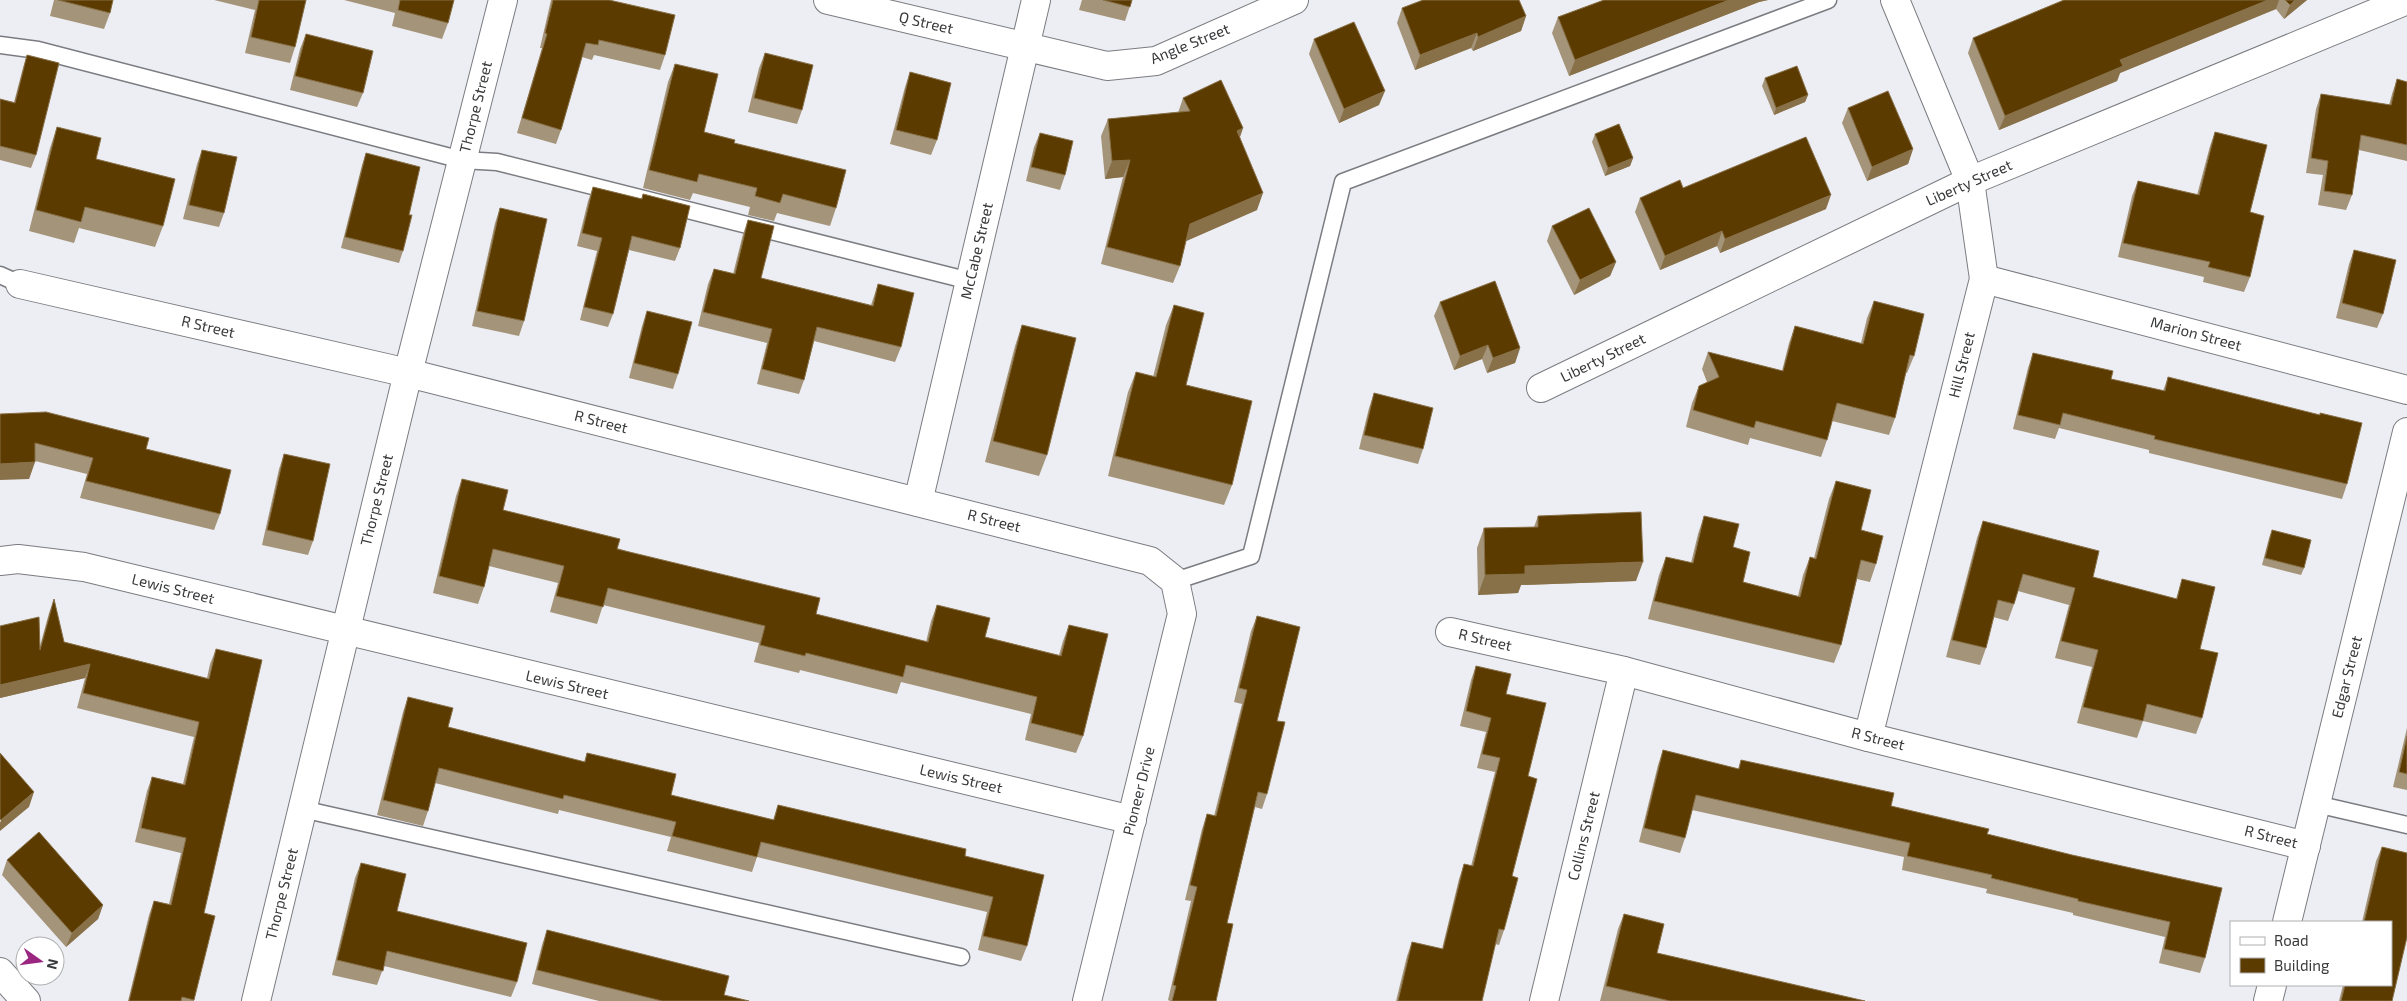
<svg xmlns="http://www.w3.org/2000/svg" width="2407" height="1001" font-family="'Exo 2',sans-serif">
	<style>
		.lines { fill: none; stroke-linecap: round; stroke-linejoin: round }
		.lane-casing { stroke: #7b7c81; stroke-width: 19 }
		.street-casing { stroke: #7b7c81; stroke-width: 30 }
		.secondary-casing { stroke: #7b7c81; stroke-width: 30 }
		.lane { stroke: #fff; stroke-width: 16 }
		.street { stroke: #fff; stroke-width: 28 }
		.secondary { stroke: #fff; stroke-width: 28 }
		.wall { fill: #a4947a }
		.shaded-wall { fill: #887149 }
		.building { fill: #5c3b00; stroke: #887149 }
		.labels { text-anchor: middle; stroke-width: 5; stroke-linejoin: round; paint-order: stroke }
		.street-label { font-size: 15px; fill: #38393b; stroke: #fff }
	</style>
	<rect width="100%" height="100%" fill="#edeef3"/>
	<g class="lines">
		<!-- lane casing -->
		<g class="lane-casing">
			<g id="lane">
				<polyline points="0,45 38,50 462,160 497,162 970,281"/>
				<polyline points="0,275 20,284"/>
				<polyline points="1175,581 1251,556 1343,182 1828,0"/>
				<polyline points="2316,804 2407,825"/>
				<polyline points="302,809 961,957"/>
			</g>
		</g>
		<!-- street casing -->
		<g class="street-casing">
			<g id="street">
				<polyline points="828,0 1107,66 1156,61 1294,0"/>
				<polyline points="1984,279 2407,390"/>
				<polyline points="20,284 408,373 1150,561 1175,581 1182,614 1087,1001"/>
				<polyline points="1541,388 1970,181 2407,0"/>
				<polyline points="918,502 1036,0"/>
				<polyline points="0,561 18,559 84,567 1132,820"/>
				<polyline points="1450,632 1624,671 1868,737 2306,846"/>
				<polyline points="1868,737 1984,279 1970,181 1895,0"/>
				<polyline points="0,972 26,1001"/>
				<polyline points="256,1001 408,373 503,0"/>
				<polyline points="1544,1001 1624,671"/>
			</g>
		</g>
		<!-- secondary casing -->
		<g class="secondary-casing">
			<g id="secondary">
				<polyline points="2287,922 2407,432"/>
				<polyline points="2268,1001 2272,985"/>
			</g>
		</g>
		<!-- lane -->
		<use href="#lane" class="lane"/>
		<!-- street -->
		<use href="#street" class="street"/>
		<!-- secondary -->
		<use href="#secondary" class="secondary"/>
	</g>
	<!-- wall -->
	<g class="wall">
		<polygon points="54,0 113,0 110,13 104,29 50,16"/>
		<polygon points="214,0 306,0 295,47 290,63 245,53 255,10"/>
		<polygon points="344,0 454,0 448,23 442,39 392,26 395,13"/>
		<polygon points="551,0 609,0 665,55 660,70 594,55 592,60 582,57 561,130 556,144 517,133 542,48 540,48"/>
		<polygon points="1082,0 1132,0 1125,21 1079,10"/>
		<polygon points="1604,0 1768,0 1759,2 1569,76 1552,33 1558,17"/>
		<polygon points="2064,0 2307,0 2284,19 2276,9 2120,73 2117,81 1999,130 1968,53 1973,38"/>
		<polygon points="1402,8 1526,16 1521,31 1473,51 1471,48 1415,70 1397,23"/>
		<polygon points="306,34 363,93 357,107 290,90 300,49"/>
		<polygon points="1314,39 1379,105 1339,123 1309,54"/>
		<polygon points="765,53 802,110 797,124 748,112 759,68"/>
		<polygon points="27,55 36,155 31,168 0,160 0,99 14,102 23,68"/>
		<polygon points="675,64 704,132 734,143 836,208 830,226 777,213 774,221 748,215 750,207 693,193 690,200 643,188 668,82"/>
		<polygon points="910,72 937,140 931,155 890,144 905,87"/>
		<polygon points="1765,78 1808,95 1805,102 1774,115 1762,86"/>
		<polygon points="2397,79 2407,82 2407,161 2359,150 2352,195 2346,210 2318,205 2323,175 2306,173 2316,109 2321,94 2389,105 2392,94"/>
		<polygon points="1183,98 1243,128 1240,137 1257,210 1186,241 1180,266 1173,283 1101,264 1123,177 1105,179 1101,136 1108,119 1178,113"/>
		<polygon points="1848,108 1913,149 1908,164 1867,181 1842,123"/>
		<polygon points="57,127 96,159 163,226 155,247 79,228 74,243 29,231 50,148"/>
		<polygon points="2215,132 2250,212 2250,277 2244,292 2203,282 2204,277 2118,257 2132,196 2138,181 2197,195 2210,146"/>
		<polygon points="1040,133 1065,175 1060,190 1026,181 1034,147"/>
		<polygon points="1595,134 1633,158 1630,166 1605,176 1592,142"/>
		<polygon points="202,150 224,213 219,227 183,219 197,164"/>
		<polygon points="366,153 409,215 403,251 399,263 341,248 362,165"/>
		<polygon points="593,187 641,199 643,194 680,248 675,261 629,250 613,314 608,327 580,320 597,251 577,246 588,201"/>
		<polygon points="1683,188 1826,209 1720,253 1717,246 1660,270 1635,212 1640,198"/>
		<polygon points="500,208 524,321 519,336 472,326 495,223"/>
		<polygon points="748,220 761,278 871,305 878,284 901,347 895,362 814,341 804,380 799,394 757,384 767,343 698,326 708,284 714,269 733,274 743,234"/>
		<polygon points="1552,226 1616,262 1610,276 1574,295 1547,241"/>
		<polygon points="2354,250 2383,314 2377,328 2336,318 2349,264"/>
		<polygon points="1874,301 1914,356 1907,373 1906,373 1895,418 1889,435 1832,421 1827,440 1821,457 1750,438 1748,445 1686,427 1692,403 1699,386 1707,382 1702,369 1708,352 1782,371 1789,343 1795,326 1861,343 1867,318"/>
		<polygon points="1440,302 1520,348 1515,363 1487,373 1482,359 1454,370 1434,316"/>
		<polygon points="1174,305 1186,385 1232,485 1224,505 1108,476 1128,392 1136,372 1153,377 1166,325"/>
		<polygon points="647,311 678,374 673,389 629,378 642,326"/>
		<polygon points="1022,325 1047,455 1039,476 985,462 1015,346"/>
		<polygon points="2033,353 2111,379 2163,391 2168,377 2347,484 2342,499 2149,453 2149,450 2059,428 2055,439 2013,429 2028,368"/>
		<polygon points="1374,393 1423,449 1418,464 1359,449 1369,408"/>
		<polygon points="0,414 146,449 220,514 214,530 80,498 87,474 35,461 29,479"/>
		<polygon points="284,454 313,541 308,555 262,545 279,469"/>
		<polygon points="462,479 503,510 816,614 926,642 931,621 937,605 985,637 1059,655 1063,641 1069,625 1083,736 1076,753 1025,740 1031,714 901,682 897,694 800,670 799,673 754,662 759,643 603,605 597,624 550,612 558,583 489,566 484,587 478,604 433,593 456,496"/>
		<polygon points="1836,481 1861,530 1876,564 1870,582 1857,579 1841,645 1834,663 1648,619 1659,575 1666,557 1691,563 1698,534 1704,516 1733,547 1743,582 1798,596 1803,575 1810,557 1814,558 1829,499"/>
		<polygon points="1538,516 1636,581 1521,585 1518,593 1478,595 1477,548 1484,528 1534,527"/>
		<polygon points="1983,521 2093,577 2176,599 2182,579 2200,649 2202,718 2196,734 2143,721 2137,738 2077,723 2092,667 2055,658 2069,605 2018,591 2014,604 2008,621 1993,617 1986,648 1980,665 1946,657 1977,538"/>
		<polygon points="2272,530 2304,568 2301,575 2262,565 2269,538"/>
		<polygon points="54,599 64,642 207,678 210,664 216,649 204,913 194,1001 128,1001 149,915 154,901 169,904 181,853 135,842 147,791 152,777 183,784 194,737 77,708 85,678 0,698 40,646 49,613"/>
		<polygon points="1257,616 1277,721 1267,794 1262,809 1255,807 1227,923 1216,1001 1170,1001 1168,1000 1191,901 1185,900 1202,829 1207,814 1214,816 1242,704 1234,702 1251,631"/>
		<polygon points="1476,666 1506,694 1528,776 1504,930 1499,945 1495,944 1482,1001 1396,1001 1407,956 1412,942 1442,949 1459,879 1464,864 1471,866 1495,772 1477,768 1486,732 1460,726 1471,680"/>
		<polygon points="408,697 448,727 584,762 587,753 671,795 773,820 778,805 965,856 1027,946 1021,961 978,950 987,912 757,857 752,872 667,851 671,837 559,810 558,814 435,783 428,811 423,826 377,815 403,712"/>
		<polygon points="2407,728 2407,790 2393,787"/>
		<polygon points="1663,750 1738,769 1741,760 1891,806 1987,834 2072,855 2222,888 2205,958 2200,973 2159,963 2165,937 2073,915 2073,913 1986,893 1987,889 1902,870 1904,857 1692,810 1685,838 1680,853 1639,842 1658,765"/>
		<polygon points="2382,847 2407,853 2407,940 2406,939 2392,1001 2339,1001 2343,985 2391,985 2391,922 2362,922 2376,861"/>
		<polygon points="7,860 103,905 98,919 66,947 2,875"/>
		<polygon points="361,863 397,911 517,982 511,997 384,966 377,985 332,975 355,878"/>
		<polygon points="1624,914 1657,953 1865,1001 1600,1001 1618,929"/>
		<polygon points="547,930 724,995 749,1001 599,1001 532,984 542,945"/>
	</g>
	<!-- shaded-wall -->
	<g class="shaded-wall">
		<polygon points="1729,0 1768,0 1759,2 1569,76 1575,60"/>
		<polygon points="2268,0 2279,0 2276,9 2120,73 2117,81 1999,130 2005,116 2120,60"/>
		<polygon points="2295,0 2307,0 2284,19 2290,5"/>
		<polygon points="1526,16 1521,31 1473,51 1478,37"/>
		<polygon points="1477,33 1471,48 1415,70 1420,55"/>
		<polygon points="1385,91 1379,105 1339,123 1344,109"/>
		<polygon points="1808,95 1805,102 1774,115 1776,108"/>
		<polygon points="1243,128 1237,145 1237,131"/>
		<polygon points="1913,149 1908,164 1867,181 1872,167"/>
		<polygon points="1633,158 1630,166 1605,176 1608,168"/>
		<polygon points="1130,160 1123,177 1105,179 1112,161"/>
		<polygon points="1263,193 1257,210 1184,242 1190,224"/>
		<polygon points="1831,195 1826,209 1720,253 1725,239"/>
		<polygon points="1722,231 1717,246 1660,270 1665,256"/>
		<polygon points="1616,262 1610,276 1574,295 1580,280"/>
		<polygon points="1488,345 1482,359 1454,370 1460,356"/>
		<polygon points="1520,348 1515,363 1487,373 1493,358"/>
		<polygon points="35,462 29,479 0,480 0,464"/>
		<polygon points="1643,562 1636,581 1521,585 1518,593 1478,595 1485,575 1525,566"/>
		<polygon points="90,664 85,678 0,698 0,685"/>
		<polygon points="34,792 29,807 0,831 0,823 1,820"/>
		<polygon points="103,905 98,919 66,947 72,933"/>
	</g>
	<!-- building -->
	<g class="building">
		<polygon points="58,0 113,0 110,13"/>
		<polygon points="259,0 306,0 295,47 251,37"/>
		<polygon points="400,0 454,0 448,23 398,10"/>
		<polygon points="553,0 609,0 675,15 665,55 599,40 598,45 586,43 561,130 522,118 547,34 545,33"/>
		<polygon points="1103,0 1132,0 1130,7"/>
		<polygon points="1423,0 1519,0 1526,16 1478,37 1477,33 1420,55 1402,8"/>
		<polygon points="1604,0 1729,0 1575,60 1558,17"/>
		<polygon points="2064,0 2268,0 2120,60 2123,66 2005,116 1973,38"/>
		<polygon points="2285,0 2295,0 2290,5"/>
		<polygon points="1354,22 1385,91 1344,109 1314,39"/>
		<polygon points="306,34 373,51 363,93 295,76"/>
		<polygon points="765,53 813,65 802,110 754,98"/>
		<polygon points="27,55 59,63 36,155 0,146 0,99 15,103"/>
		<polygon points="675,64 718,74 704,132 735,140 734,143 846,170 836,208 783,194 780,203 755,196 757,188 699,174 697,182 649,170"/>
		<polygon points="1797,66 1808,95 1776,108 1765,78"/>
		<polygon points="910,72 951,83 937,140 896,130"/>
		<polygon points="2397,79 2407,82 2407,145 2361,135 2352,195 2324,191 2328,161 2311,158 2321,94 2391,105"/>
		<polygon points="1221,80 1243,128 1237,131 1263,193 1190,224 1180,266 1107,247 1130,160 1112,161 1108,119 1190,111 1183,98"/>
		<polygon points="1888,91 1913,149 1872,167 1848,108"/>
		<polygon points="1619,124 1633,158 1608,168 1595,134"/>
		<polygon points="57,127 101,138 96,159 175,179 163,226 85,207 81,222 36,210"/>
		<polygon points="2215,132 2267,145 2250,212 2264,216 2250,277 2208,267 2210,262 2123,243 2138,181 2199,195"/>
		<polygon points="1040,133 1073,141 1065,175 1031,167"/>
		<polygon points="1806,137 1831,195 1725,239 1722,231 1665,256 1640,198 1680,180 1683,188"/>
		<polygon points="202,150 237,157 224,213 189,205"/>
		<polygon points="366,153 420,167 409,215 412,215 403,251 345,237"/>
		<polygon points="593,187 642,199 643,194 690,206 680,248 632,236 613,314 584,307 602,238 582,233"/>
		<polygon points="500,208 547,219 524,321 477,311"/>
		<polygon points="1589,208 1616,262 1580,280 1552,226"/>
		<polygon points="748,220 774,226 761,278 873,306 878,284 914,293 901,347 817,327 804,380 762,369 772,329 703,312 714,269 735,274"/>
		<polygon points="2354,250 2396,260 2383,314 2342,303"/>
		<polygon points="1495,281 1520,348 1493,358 1488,345 1460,356 1440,302"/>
		<polygon points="1874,301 1924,314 1914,356 1910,355 1895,418 1837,403 1827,440 1756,421 1754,428 1693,410 1699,386 1719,377 1708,352 1783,371 1795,326 1863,344"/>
		<polygon points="1174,305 1204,313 1186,385 1252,401 1232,485 1115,456 1136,372 1156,377"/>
		<polygon points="647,311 692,322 678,374 634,363"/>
		<polygon points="1022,325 1076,338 1047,455 993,441"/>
		<polygon points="2033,353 2113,371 2111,379 2165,391 2168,377 2320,415 2320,413 2362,423 2347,484 2154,439 2155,436 2063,413 2060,425 2018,415"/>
		<polygon points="1374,393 1433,408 1423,449 1364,435"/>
		<polygon points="46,412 149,438 146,449 231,470 220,514 86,481 93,458 35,443 35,462 0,464 0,414"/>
		<polygon points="284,454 330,464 313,541 267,530"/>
		<polygon points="462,479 508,490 503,510 620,539 617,549 820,598 816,614 928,642 937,605 990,618 985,637 1061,656 1069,625 1108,634 1083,736 1031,723 1037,697 906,665 903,677 806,653 805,656 760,645 765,626 608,588 603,607 556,596 564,566 493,549 484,587 439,576"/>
		<polygon points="1836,481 1871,490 1861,530 1883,536 1876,564 1861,560 1841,645 1654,601 1666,557 1693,563 1704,516 1739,524 1733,547 1750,552 1743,582 1800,597 1810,557 1816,559"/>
		<polygon points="1641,512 1643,562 1525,566 1525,574 1485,575 1484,528 1538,527 1538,516"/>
		<polygon points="1983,521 2099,551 2093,577 2177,599 2182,579 2215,587 2200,649 2218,653 2202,718 2147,704 2143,721 2083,707 2098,650 2061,641 2075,588 2023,574 2014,604 1998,600 1986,648 1952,640"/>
		<polygon points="2272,530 2311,540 2304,568 2265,558"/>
		<polygon points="54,599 64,642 209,679 216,649 262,660 204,913 215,916 194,1000 182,997 181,1001 129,1001 154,901 171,905 186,838 141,828 152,777 185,785 199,722 83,693 90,664 0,685 0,626 39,617 40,650"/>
		<polygon points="1257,616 1300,627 1277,721 1285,722 1267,794 1258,792 1227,923 1233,924 1216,1001 1172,1001 1176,986 1173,985 1197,887 1190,885 1207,814 1216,816 1247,690 1239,688"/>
		<polygon points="1476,666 1511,674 1506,694 1546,703 1528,776 1537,779 1512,876 1518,878 1504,930 1499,929 1482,1001 1398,1001 1412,942 1443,949 1464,864 1473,866 1500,758 1482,754 1491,718 1466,711"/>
		<polygon points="408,697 453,708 448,727 585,762 587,753 676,774 671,795 774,820 778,805 966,849 965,856 1044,875 1027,946 983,936 993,897 761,842 757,857 672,836 676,822 564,795 563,799 439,768 428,811 383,800"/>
		<polygon points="2407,736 2407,774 2399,772"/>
		<polygon points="1663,750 1739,769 1741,760 1894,793 1891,806 1989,829 1987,834 2072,855 2222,888 2205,958 2164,949 2170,922 2078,901 2078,899 1991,878 1992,875 1907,856 1910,843 1696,795 1685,838 1644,828"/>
		<polygon points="0,753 34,792 1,820 0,819"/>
		<polygon points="39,832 103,905 72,933 7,860"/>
		<polygon points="2382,847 2407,853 2407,937 2392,1001 2341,1001 2345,985 2391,985 2391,922 2364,922"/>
		<polygon points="361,863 406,874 397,911 527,943 517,982 387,951 383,971 337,960"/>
		<polygon points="1624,914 1664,924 1657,953 1865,1001 1670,1001 1606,986"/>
		<polygon points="547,930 729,976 724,995 749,1001 662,1001 537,970"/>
	</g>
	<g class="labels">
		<!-- street labels -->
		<g class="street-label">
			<text transform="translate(926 23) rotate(13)" y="5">Q Street</text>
			<text transform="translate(1190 44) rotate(-22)" y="5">Angle Street</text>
			<text transform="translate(476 107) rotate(-76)" y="5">Thorpe Street</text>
			<text transform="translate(1969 183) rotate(-24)" y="5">Liberty Street</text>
			<text transform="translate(977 251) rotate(-77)" y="5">McCabe Street</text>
			<text transform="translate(208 327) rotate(13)" y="5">R Street</text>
			<text transform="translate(2196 334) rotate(15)" y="5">Marion Street</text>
			<text transform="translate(1603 358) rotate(-26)" y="5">Liberty Street</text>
			<text transform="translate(1962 365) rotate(-76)" y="5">Hill Street</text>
			<text transform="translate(601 422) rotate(14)" y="5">R Street</text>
			<text transform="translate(377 500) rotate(-76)" y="5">Thorpe Street</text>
			<text transform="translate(994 521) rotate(14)" y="5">R Street</text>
			<text transform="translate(173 589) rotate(14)" y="5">Lewis Street</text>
			<text transform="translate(1485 640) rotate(13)" y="5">R Street</text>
			<text transform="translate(2347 677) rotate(-76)" y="5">Edgar Street</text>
			<text transform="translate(567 685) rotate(13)" y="5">Lewis Street</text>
			<text transform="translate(1878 739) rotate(14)" y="5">R Street</text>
			<text transform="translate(961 779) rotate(13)" y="5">Lewis Street</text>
			<text transform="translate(1139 791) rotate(-76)" y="5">Pioneer Drive</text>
			<text transform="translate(1584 836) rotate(-76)" y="5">Collins Street</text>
			<text transform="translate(2271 837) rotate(14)" y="5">R Street</text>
			<text transform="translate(282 894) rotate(-76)" y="5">Thorpe Street</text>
		</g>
	</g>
	<!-- legend -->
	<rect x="2230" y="921" width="162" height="65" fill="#ffffff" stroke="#afb0b1"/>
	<rect x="2240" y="937" width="25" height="8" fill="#ffffff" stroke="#afb0b1"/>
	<text x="2274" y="946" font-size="15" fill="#38393b">Road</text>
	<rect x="2240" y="958" width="25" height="15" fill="#5c3b00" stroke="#afb0b1"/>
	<text x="2274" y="971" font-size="15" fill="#38393b">Building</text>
	<!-- north arrow -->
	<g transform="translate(40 961) rotate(104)"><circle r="24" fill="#ffffff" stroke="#afb0b1"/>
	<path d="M0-4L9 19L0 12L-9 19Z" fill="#9b2681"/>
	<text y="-8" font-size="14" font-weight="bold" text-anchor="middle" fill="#38393b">N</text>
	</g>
</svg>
